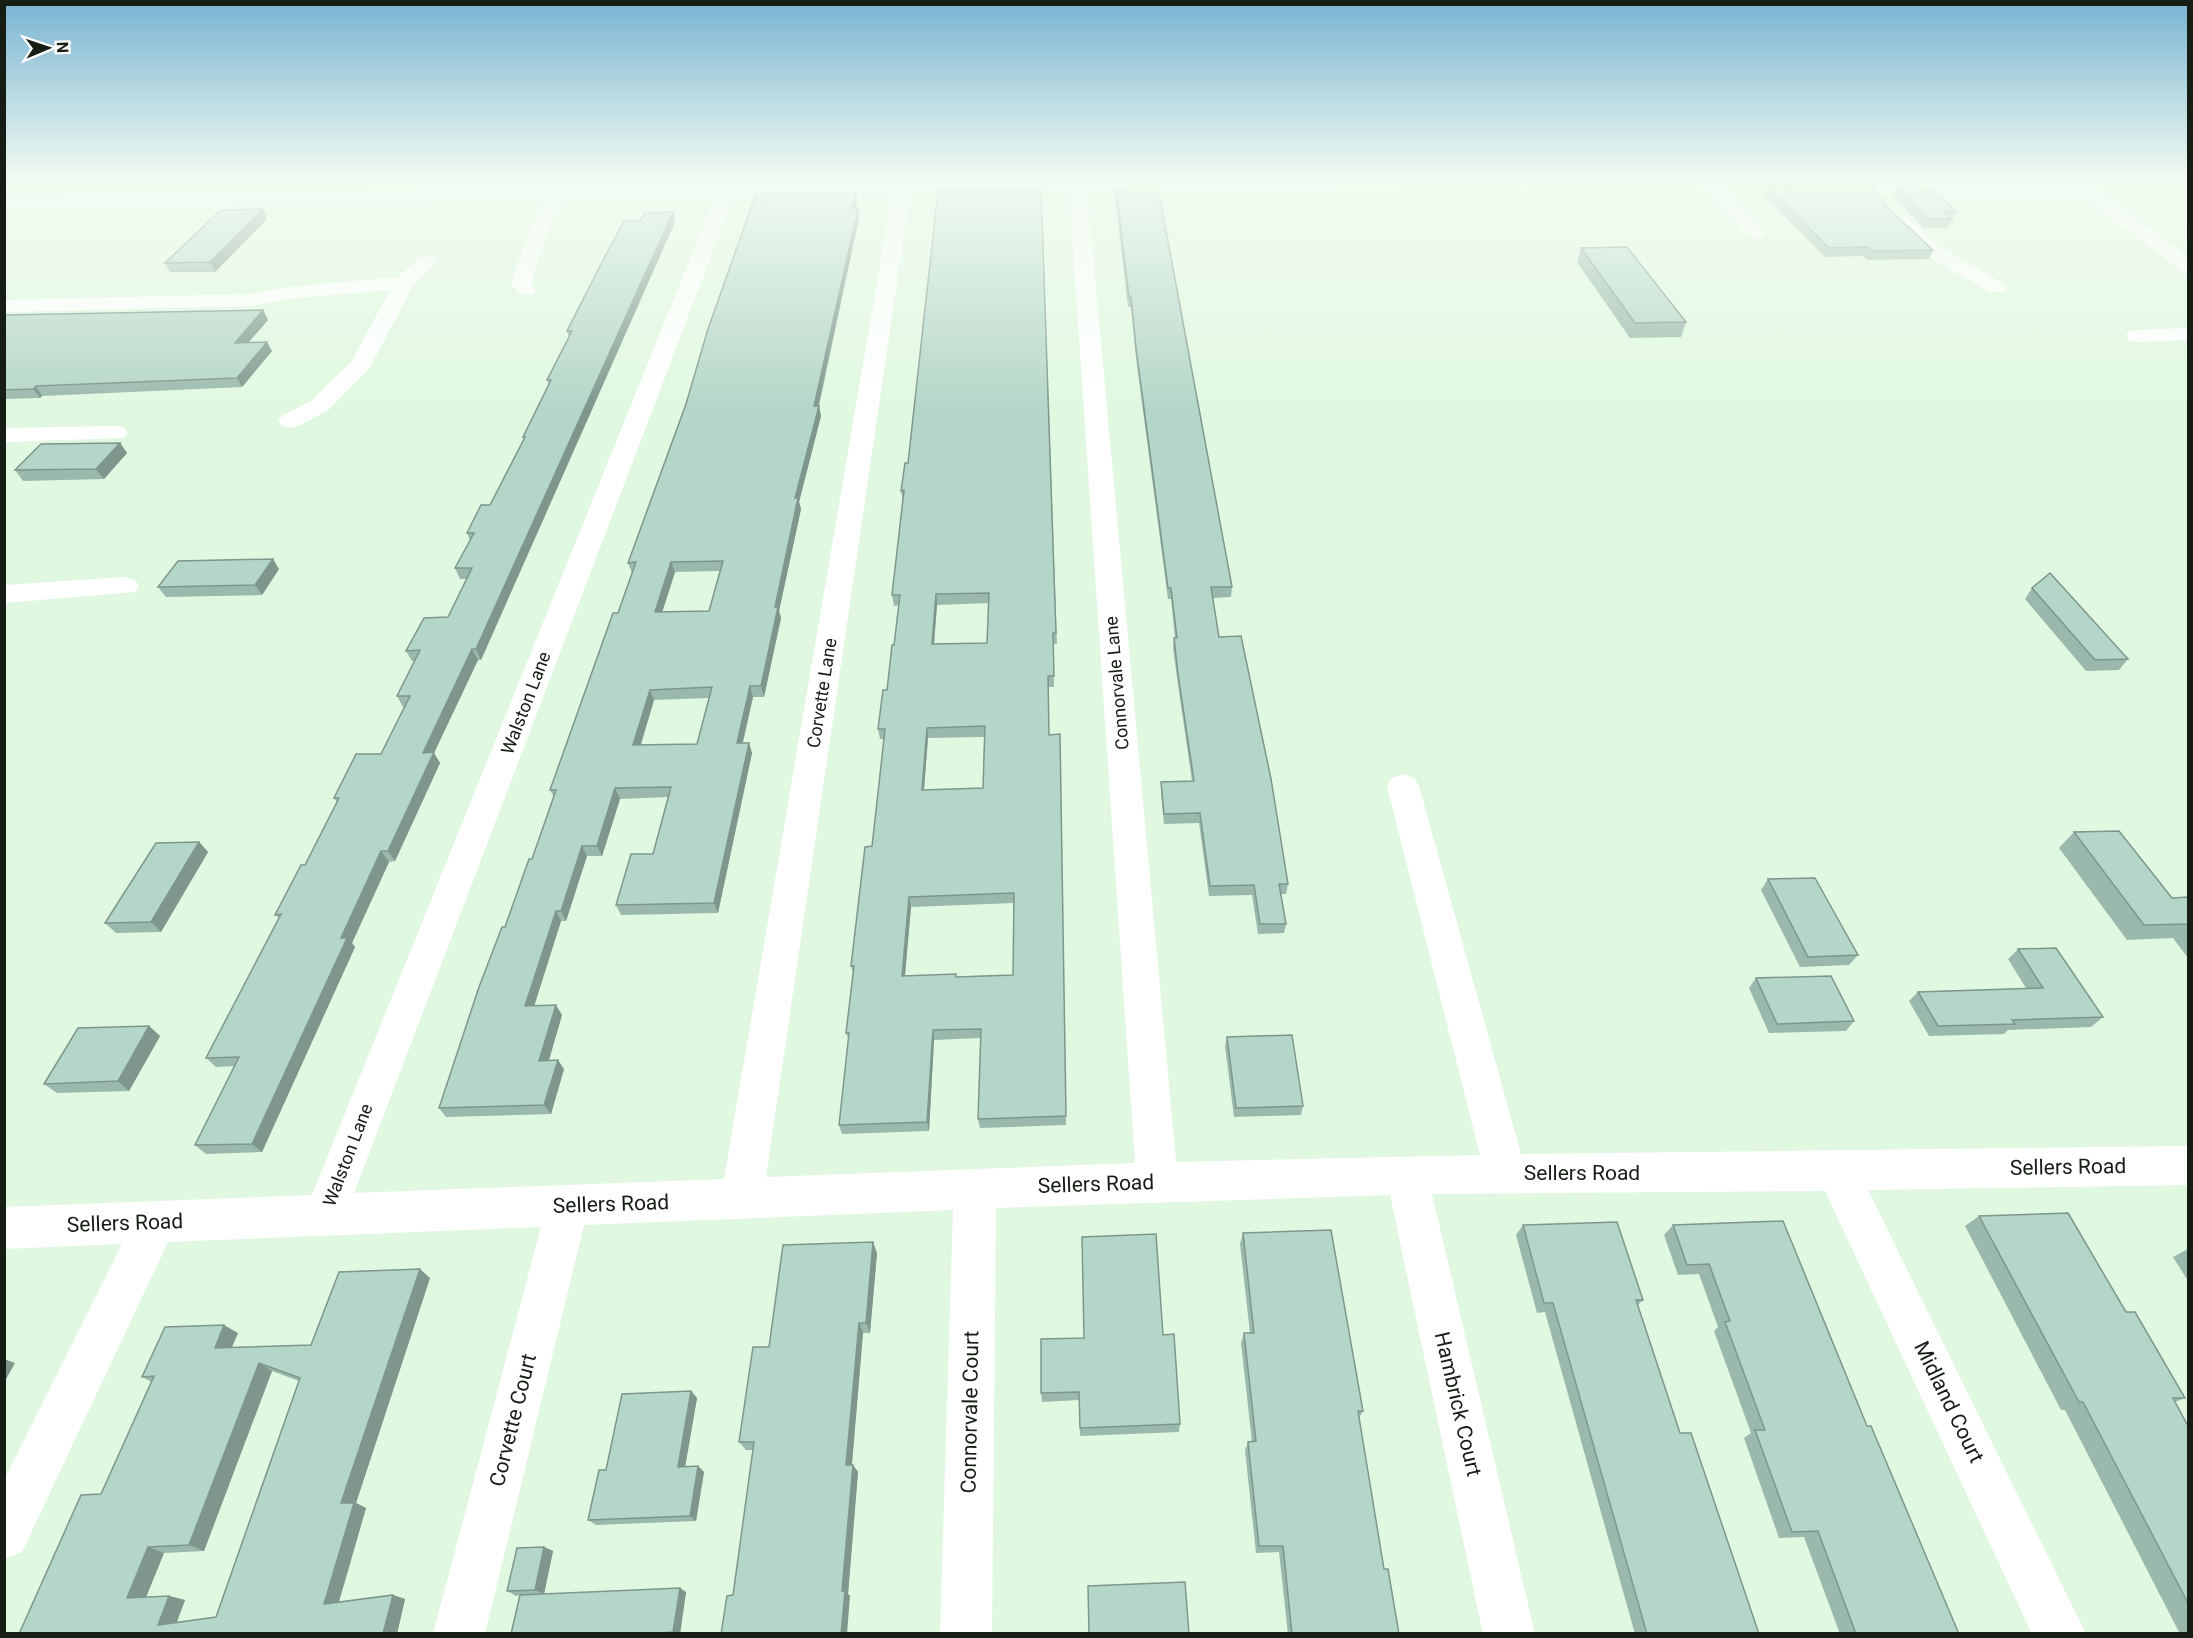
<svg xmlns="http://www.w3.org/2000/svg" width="2193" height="1638" font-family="Roboto,sans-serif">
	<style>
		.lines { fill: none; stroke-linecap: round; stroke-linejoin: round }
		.minor { fill: #fff; fill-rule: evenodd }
		.wall { fill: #9bb8ac; fill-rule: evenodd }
		.shaded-wall { fill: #7e968c }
		.building { fill: #b4d6c8; stroke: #7e968c; stroke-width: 1.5; fill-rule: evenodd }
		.labels { text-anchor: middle; stroke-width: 6; stroke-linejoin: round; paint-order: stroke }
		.street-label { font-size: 18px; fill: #151d14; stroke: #fff }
		.near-street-label { font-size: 21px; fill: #151d14; stroke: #fff }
	</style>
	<rect width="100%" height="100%" fill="#e1f8e0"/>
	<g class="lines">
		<!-- minor -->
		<g class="minor">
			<path d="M1060,180H1402L1399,184L1393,185L1087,190L1176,1162L1480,1155L1387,786L1392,778L1403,774L1414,778L1419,786L1521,1154L2188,1146V1185L1868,1190L2086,1634H2032L1825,1191L1432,1194L1535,1634H1483L1390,1195L996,1208L992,1634H940L953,1210L584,1225L485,1634H433L541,1227L168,1242L22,1552L4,1559V1480L122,1244L4,1249V1207L312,1195L715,197L564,199C549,226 539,254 531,283L536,290L533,294H519L511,283L527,237L545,199L4,208V198ZM1069,191L1135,1163L766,1177L910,193ZM892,194L724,1179L354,1193L734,196Z"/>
			<polygon points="1697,180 1716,180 1763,229 1765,233 1763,237 1749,237"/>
			<polygon points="1856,180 1911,183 1964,191 2072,189 2062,180 2083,180 2188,257 2188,272 2181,270 2086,199 1964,201 1911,193 1876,193 1870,192"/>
			<polygon points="1901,215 1908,217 1938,246 2004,284 2007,288 2004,292 1990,292 1924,254 1892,221 1894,217"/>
			<polygon points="427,255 434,257 437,261 413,286 369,369 327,411 298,426 290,428 282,426 278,421 282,416 311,401 352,361 390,290 288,299 250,306 4,312 4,300 250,294 288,287 398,277 420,257"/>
			<polygon points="2188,328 2188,340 2137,342 2129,341 2126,336 2129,331 2137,330"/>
			<polygon points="116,426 124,428 128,433 124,438 4,442 4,428"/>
			<polygon points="125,577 135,580 139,586 135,592 4,603 4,585"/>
		</g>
	</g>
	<!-- wall -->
	<g class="wall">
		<polygon points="1773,180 1826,180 1833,186 1886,206 1933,250 1929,259 1867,260 1863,256 1825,257 1764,195 1767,186 1779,186"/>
		<polygon points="1130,183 1232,587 1231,597 1213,598 1219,637 1288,884 1286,894 1281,894 1286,924 1284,933 1258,934 1252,895 1209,896 1199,823 1164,824 1161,792 1161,782 1192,781 1178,685 1173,648 1174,638 1175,638 1171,599 1168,599 1136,358 1131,307 1128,307 1115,197 1116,188 1130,188"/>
		<polygon points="1898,186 1956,211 1947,228 1923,228 1893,195"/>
		<path d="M1041,187L1057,644H1053L1054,687H1049V735L1060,734L1066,1125L980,1128L978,1119L981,1038L934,1040L929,1131L842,1134L839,1125L849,1040L846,1033L853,973L851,966L872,846L884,739H880L878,729L887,690L894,645L899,605L894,606L892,595L903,501L901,491L908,463ZM989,603L987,643L934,644L937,605ZM984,737L983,788L924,790L928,738ZM1014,903L1013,975L957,977L905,976L911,907Z"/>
		<path d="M856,192L857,201L856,209H858L859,218L819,406L821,416L799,502L801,509L779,611L781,618L764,697H753L743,743H749L752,753L718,913L621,915L616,905L653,854L668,797L620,799L602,856H587L566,921H561L534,1006L562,1015L549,1060L564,1069L551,1114L446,1117L439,1108L505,927L532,859L554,797L550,790L618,613L632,573L628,563ZM720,571L709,611L662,612L675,572ZM709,698L697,744L641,745L654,700Z"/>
		<polygon points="267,219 215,272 170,272 165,263"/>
		<polygon points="675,222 481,660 478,660 434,753 440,763 395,861 389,862 352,943 355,947 262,1152 206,1154 195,1145 234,1066 216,1067 206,1058 279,918 275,915 305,865 337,802 334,798 381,754 404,707 403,707 397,696 414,661 412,661 406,651 448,617 467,579 460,579 455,568 470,540 467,533 490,505 524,439 523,437 549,385 547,380 569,337 567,331"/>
		<polygon points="1581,248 1686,322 1681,337 1630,338 1577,262"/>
		<polygon points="263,310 268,320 249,342 272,351 242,387 42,396 40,398 4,399 4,315"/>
		<polygon points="120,443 127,453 104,479 23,481 15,470"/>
		<polygon points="279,569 262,595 166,597 158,587"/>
		<polygon points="2032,588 2128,659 2119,670 2086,671 2025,599"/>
		<polygon points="2074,832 2172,898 2188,897 2188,958 2173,938 2127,940 2059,848"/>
		<polygon points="199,842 208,852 161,932 116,933 105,923"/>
		<polygon points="1768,879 1858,955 1849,965 1800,967 1761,890"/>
		<polygon points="2018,949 2103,1017 2091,1027 2008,1030 2004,1034 1929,1036 1909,1001 1918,992 2026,988 2008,959"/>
		<polygon points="1756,978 1854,1021 1846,1031 1769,1033 1749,988"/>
		<polygon points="149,1026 160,1036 129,1091 57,1093 44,1084"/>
		<polygon points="1227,1037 1303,1106 1301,1115 1234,1117 1225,1046"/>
		<polygon points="1979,1216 2126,1312 2185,1398 2175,1402 2188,1426 2188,1634 2180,1634 2065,1410 2061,1410 1965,1226"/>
		<polygon points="1523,1225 1643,1300 1638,1305 1680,1433 1759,1634 1635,1634 1545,1312 1537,1313 1516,1235"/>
		<polygon points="1673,1225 1867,1426 1959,1634 1840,1634 1804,1537 1779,1538 1744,1438 1751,1433 1714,1331 1718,1327 1699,1274 1678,1275 1664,1235"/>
		<polygon points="1243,1233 1363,1411 1359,1418 1384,1569 1399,1634 1288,1634 1279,1552 1256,1553 1245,1450 1248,1442 1252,1442 1241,1343 1244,1333 1250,1333 1240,1244"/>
		<polygon points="2188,1249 2188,1281 2173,1257"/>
		<polygon points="877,1253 870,1333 863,1333 852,1465 853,1465 858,1472 848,1594 850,1596 733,1595 753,1450 746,1450 739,1442 769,1347"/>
		<path d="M430,1278L356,1503L366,1508L339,1602L393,1595L405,1599L397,1634H19L101,1494L152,1382L142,1377L238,1333L232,1347L311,1345ZM272,1371L299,1381L216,1617L177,1622L185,1600L169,1596L146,1597L164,1553L204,1551Z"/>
		<polygon points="1163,1335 1180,1424 1179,1432 1080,1436 1079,1400 1042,1402 1041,1393"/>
		<polygon points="691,1391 697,1398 685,1467 698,1466 704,1472 696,1521 596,1525 588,1520"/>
		<polygon points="544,1547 553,1551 544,1594 686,1592 680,1634 511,1634 520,1595 516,1596 507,1591"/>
	</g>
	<!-- shaded-wall -->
	<g class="shaded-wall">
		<polygon points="856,192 857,201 854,218 852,209"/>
		<polygon points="263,209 267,219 215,272 210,262"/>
		<polygon points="858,209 859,218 816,416 814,406"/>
		<polygon points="673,212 675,222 481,660 476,649"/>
		<polygon points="263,310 268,320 240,352 235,343"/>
		<polygon points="267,342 272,351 242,387 237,378"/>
		<polygon points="36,386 42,396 40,398 33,389"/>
		<polygon points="819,406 821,416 799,502 801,509 779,611 781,618 764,697 761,686 795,498"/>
		<polygon points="120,443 127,453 104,479 96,469"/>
		<polygon points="273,559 279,569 262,595 255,585"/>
		<polygon points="671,562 675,572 659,622 655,612"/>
		<polygon points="936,594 937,605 933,655 932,644"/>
		<polygon points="472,649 478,660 434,753 440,763 395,861 388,851 423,753"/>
		<polygon points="750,686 753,697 740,753 737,743"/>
		<polygon points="650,690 654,700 637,756 633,745"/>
		<polygon points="927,728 928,738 923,800 922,790"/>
		<polygon points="749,743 752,753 718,913 714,903"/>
		<polygon points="615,788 620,799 602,856 597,846"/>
		<polygon points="199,842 208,852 161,932 151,922"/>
		<polygon points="582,846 587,856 566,921 561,911"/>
		<polygon points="381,851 389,862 352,943 355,947 262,1152 252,1144 341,938"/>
		<polygon points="909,897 911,907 904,985 902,976"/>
		<polygon points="556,911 561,921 531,1016 525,1006"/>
		<polygon points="556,1005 562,1015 546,1070 539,1061"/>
		<polygon points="149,1026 160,1036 129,1091 118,1081"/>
		<polygon points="933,1030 934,1040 929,1131 927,1122"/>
		<polygon points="558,1060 564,1069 551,1114 544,1105"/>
		<polygon points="873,1242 877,1253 870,1333 866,1323"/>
		<polygon points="420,1269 430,1278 356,1503 366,1508 337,1608 324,1604 341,1503"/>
		<polygon points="859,1323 863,1333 851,1473 846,1465"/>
		<polygon points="224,1325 238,1333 228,1356 215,1348"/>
		<polygon points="4,1359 15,1363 4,1383"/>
		<polygon points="259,1363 272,1371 204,1551 189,1545"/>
		<polygon points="691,1391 697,1398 684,1473 678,1467"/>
		<polygon points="853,1465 858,1472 848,1594 850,1596 847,1634 841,1634 842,1591"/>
		<polygon points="698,1466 704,1472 696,1521 690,1516"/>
		<polygon points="148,1547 164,1553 144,1602 127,1598"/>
		<polygon points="544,1547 553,1551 544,1594 535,1590"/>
		<polygon points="680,1588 686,1592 680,1634 675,1634 673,1632"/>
		<polygon points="393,1595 405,1599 397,1634 383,1634"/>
		<polygon points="169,1596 185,1600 174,1629 158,1625"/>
	</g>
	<!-- building -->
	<g class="building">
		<polygon points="1785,180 1826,180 1833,186 1872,186 1886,206 1933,250 1872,251 1867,247 1829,248 1767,186 1791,186"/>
		<polygon points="1157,182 1232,587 1211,587 1219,637 1241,636 1271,779 1288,884 1279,884 1286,924 1260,924 1254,885 1210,886 1200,813 1164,814 1161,782 1194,781 1178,674 1174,638 1177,638 1171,588 1168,588 1136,348 1131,297 1129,297 1116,188 1131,188 1130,183"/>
		<polygon points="1898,186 1930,188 1956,211 1943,211 1952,219 1928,219"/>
		<path d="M1041,187L1056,633H1053L1054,676H1048L1049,735L1060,734L1066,1116L978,1119L981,1029L933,1030L927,1122L839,1125L849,1033H846L854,966H851L865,847L872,846L879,784L885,729H878L883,690H887L892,645H894L900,595H892L904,490L901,491L905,463H908L938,191ZM989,593L987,643L932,644L936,594ZM985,726L983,788L922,790L927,728ZM1014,893L1013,975L956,977V974L902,976L909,897Z"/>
		<path d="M856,192L852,209H858L814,406H819L795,498H798L775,607H778L761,686H750L737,743H749L714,903L616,905L631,854H653L671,787L615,788L597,846H582L561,911H556L525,1006L556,1005L539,1061L558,1060L544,1105L439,1108L479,987L502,927H505L529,859H532L556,790H550L613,613H618L636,562L628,563L686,404L708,329L756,194ZM723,561L709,611L655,612L671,562ZM712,687L697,744L633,745L650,690Z"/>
		<polygon points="263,209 210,262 165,263 221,210"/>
		<polygon points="673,212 476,649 472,649 423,753 434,752 388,851 381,851 341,938 347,938 252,1144 195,1145 239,1057 206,1058 281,914 275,915 301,865 305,865 339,798 334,798 356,754 381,754 410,696 397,696 420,650 406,651 424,618 448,617 472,568 455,568 474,533 467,533 481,505 490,505 525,437 523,437 551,380 547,380 572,331 567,331 600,266 624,221 640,221 645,213"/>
		<polygon points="1627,247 1686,322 1635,323 1581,248"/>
		<polygon points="263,310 235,343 267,342 237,378 36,386 33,389 4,390 4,315"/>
		<polygon points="120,443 96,469 15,470 41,444"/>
		<polygon points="273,559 255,585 158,587 178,561"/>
		<polygon points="2050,573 2128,659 2095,660 2032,588"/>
		<polygon points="2119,831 2172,898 2188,897 2188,924 2144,925 2074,832"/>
		<polygon points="199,842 151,922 105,923 156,843"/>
		<polygon points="1815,878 1858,955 1808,957 1768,879"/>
		<polygon points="2056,948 2103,1017 2012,1020 2015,1024 1938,1026 1918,992 2043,988 2018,949"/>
		<polygon points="1831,976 1854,1021 1777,1024 1756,978"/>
		<polygon points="149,1026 118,1081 44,1084 78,1028"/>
		<polygon points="1292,1035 1303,1106 1236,1108 1227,1037"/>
		<polygon points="2068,1213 2126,1312 2135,1312 2185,1398 2173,1398 2188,1426 2188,1603 2083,1402 2079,1402 1979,1216"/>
		<polygon points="1783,1221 1867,1426 1871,1426 1959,1634 1856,1634 1818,1531 1792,1532 1755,1430 1765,1430 1725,1322 1730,1321 1709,1264 1687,1265 1673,1225"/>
		<polygon points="1617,1222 1643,1300 1636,1300 1680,1433 1691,1433 1759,1634 1647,1634 1553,1303 1544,1303 1523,1225"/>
		<polygon points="1331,1230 1363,1411 1358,1411 1384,1569 1388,1569 1399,1634 1292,1634 1283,1546 1259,1546 1248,1442 1256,1441 1244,1333 1254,1333 1243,1233"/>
		<polygon points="1156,1234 1163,1335 1174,1334 1180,1424 1080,1428 1079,1392 1041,1393 1041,1339 1084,1338 1082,1237"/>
		<polygon points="873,1242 866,1323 859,1323 846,1465 853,1465 842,1591 845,1591 841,1634 721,1634 727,1596 733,1595 754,1442 739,1442 753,1347 769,1347 783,1245"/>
		<path d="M420,1269L341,1503H354L324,1604L393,1595L383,1634H19L81,1495L101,1494L154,1376L142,1377L165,1327L224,1325L215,1348L311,1345L339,1272ZM259,1363L300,1378L216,1617L158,1625L169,1596L127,1598L148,1547L189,1545Z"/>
		<polygon points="691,1391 678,1467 698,1466 690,1516 588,1520 599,1470 606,1470 622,1394"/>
		<polygon points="544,1547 535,1590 507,1591 517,1548"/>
		<polygon points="1185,1582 1189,1634 1089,1634 1088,1586"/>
		<polygon points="680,1588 673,1632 645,1634 511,1634 520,1595"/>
	</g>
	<!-- sky -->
	<linearGradient id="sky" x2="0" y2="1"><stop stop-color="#79b3d2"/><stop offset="0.44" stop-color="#f2fcf1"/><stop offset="1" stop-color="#f2fcf1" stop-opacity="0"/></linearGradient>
	<rect width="2193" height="410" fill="url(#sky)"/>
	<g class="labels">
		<!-- street labels -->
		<g class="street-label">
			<text transform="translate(1117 683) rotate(-95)" y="6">Connorvale Lane</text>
			<text transform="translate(822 693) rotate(-81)" y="6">Corvette Lane</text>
			<text transform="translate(526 703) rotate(-69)" y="6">Walston Lane</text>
			<text transform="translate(348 1155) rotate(-69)" y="6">Walston Lane</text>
		</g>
		<!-- near-street labels -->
		<g class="near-street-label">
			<text transform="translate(2068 1167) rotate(-1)" y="7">Sellers Road</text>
			<text x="1582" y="1180">Sellers Road</text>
			<text transform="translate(1096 1184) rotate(-2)" y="7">Sellers Road</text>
			<text transform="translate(611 1204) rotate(-2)" y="7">Sellers Road</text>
			<text transform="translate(125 1223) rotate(-2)" y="7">Sellers Road</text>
			<text transform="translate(1949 1402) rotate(64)" y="7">Midland Court</text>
			<text transform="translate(1458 1404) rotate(77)" y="7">Hambrick Court</text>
			<text transform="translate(970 1412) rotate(-89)" y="7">Connorvale Court</text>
			<text transform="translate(513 1420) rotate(-76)" y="7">Corvette Court</text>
		</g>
	</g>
	<!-- border -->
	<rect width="2193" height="1638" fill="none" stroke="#151d14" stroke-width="12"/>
	<!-- north arrow -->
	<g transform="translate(48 48) rotate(88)" stroke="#ffffff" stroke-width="4.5" paint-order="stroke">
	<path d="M0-4.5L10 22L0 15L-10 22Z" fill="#151d14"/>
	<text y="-9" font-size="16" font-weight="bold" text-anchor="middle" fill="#151d14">N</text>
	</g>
</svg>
